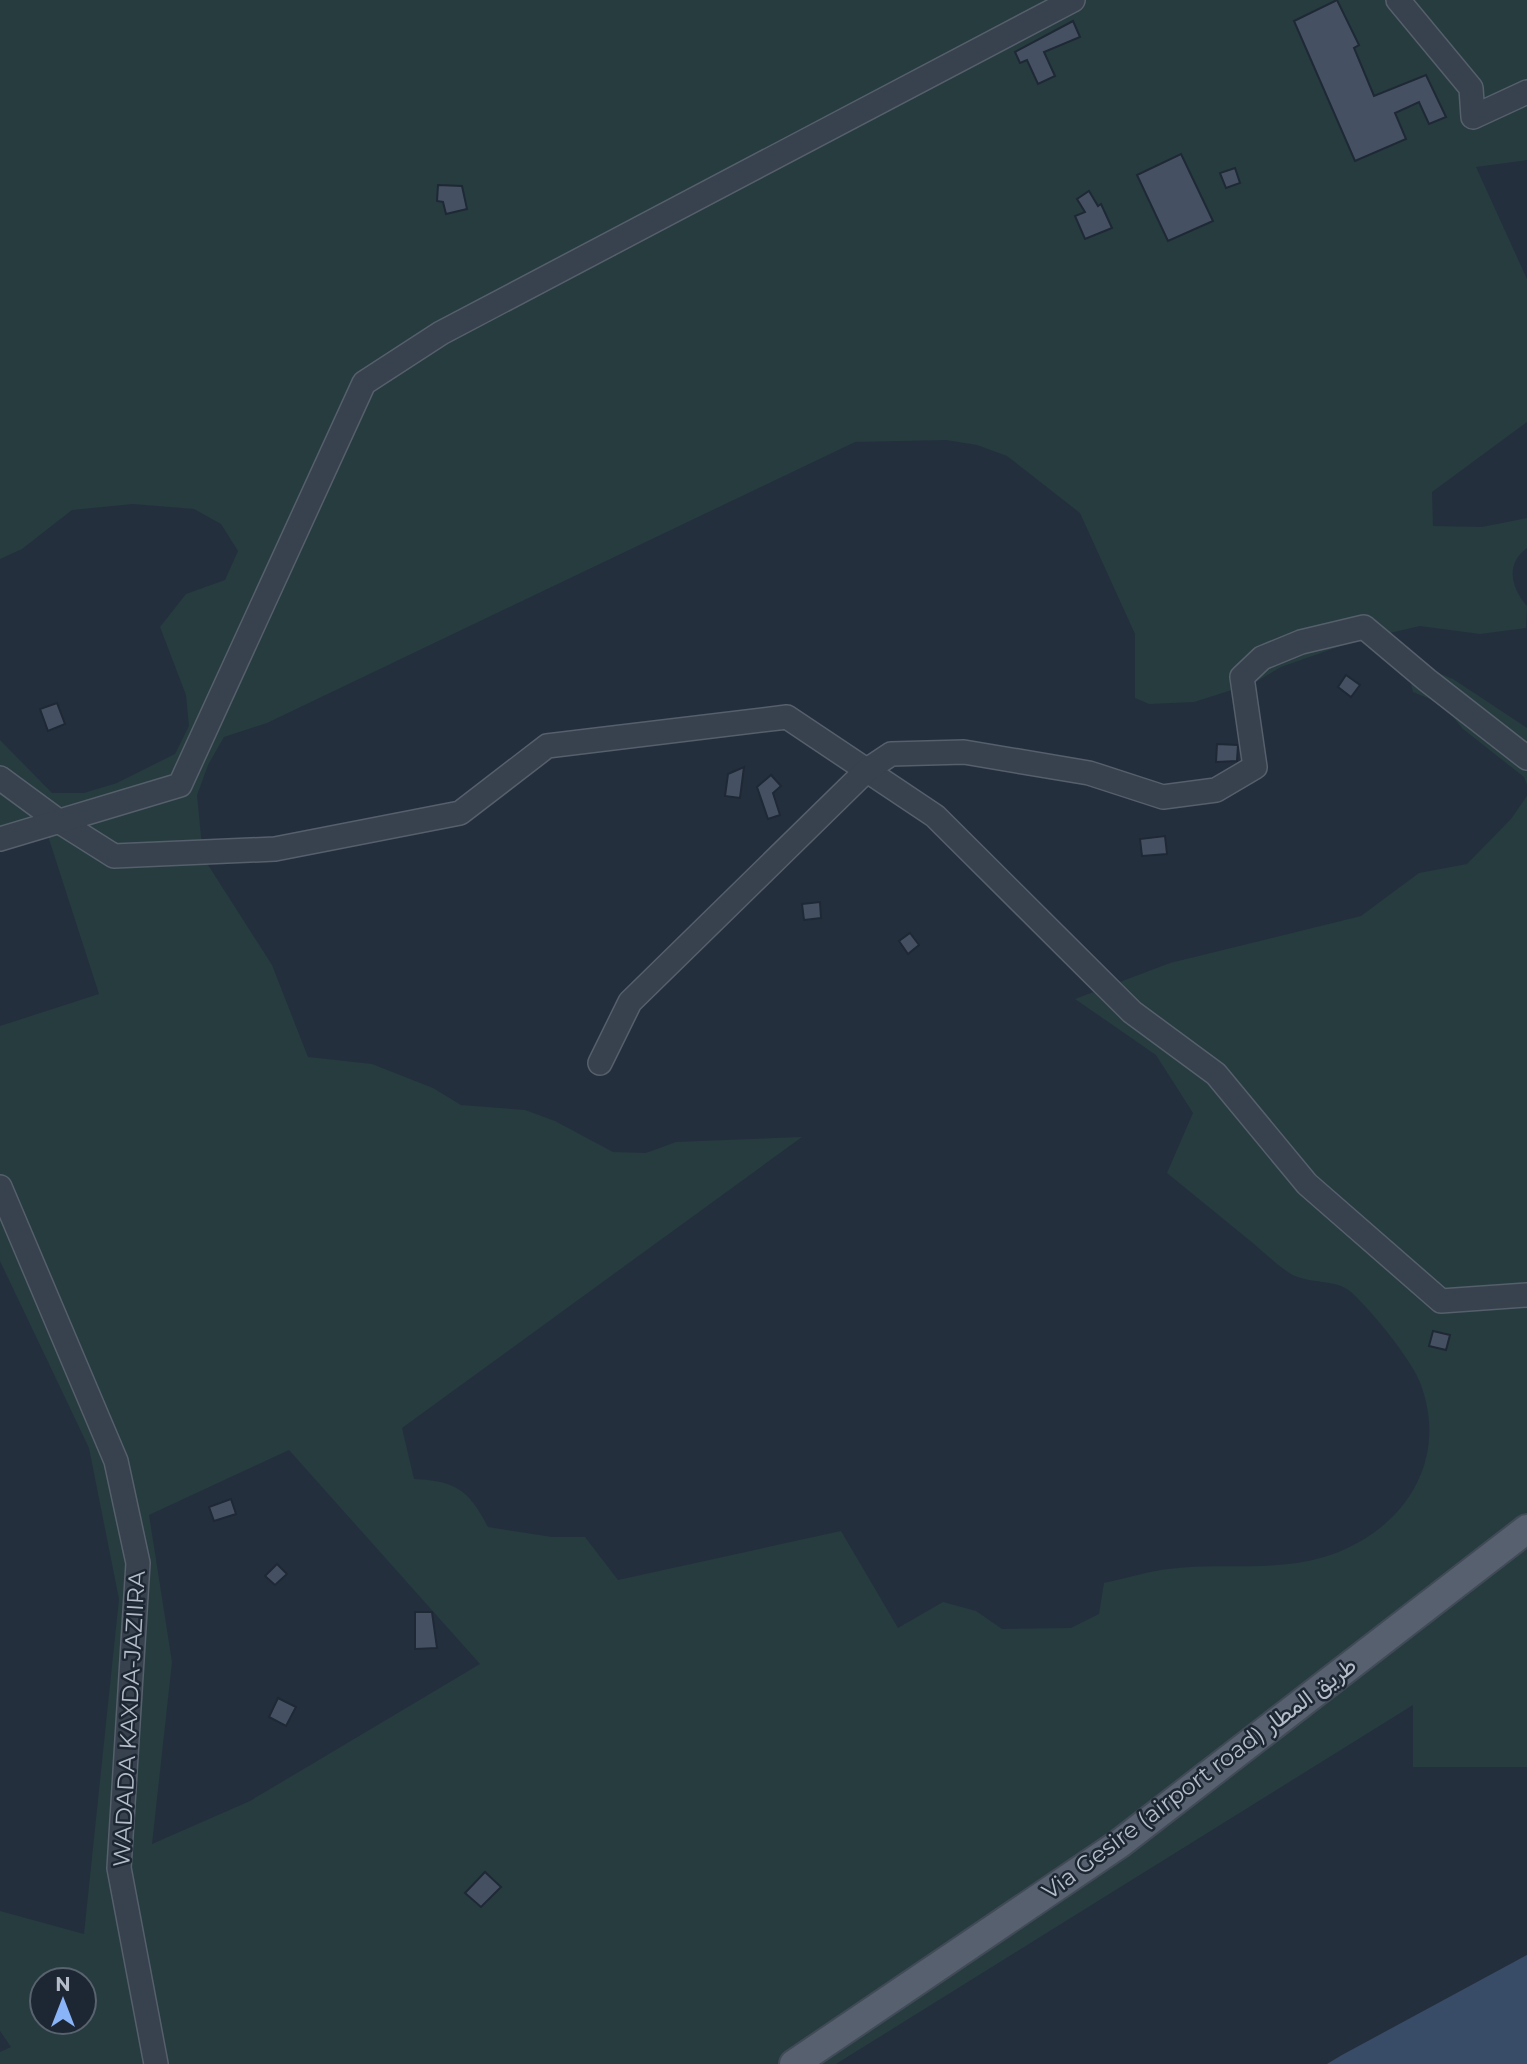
<svg xmlns="http://www.w3.org/2000/svg" width="1527" height="2064" font-family="Montserrat,Vazirmatn,sans-serif">
	<style>
		.green { fill: #263c3f; fill-rule: evenodd }
		.water { fill: #394c67 }
		.building { fill: #455162; stroke: #1f2835; stroke-width: 2 }
		.lines { fill: none; stroke-linecap: round; stroke-linejoin: round }
		.minor-casing { stroke: #565f6c; stroke-width: 26 }
		.major-casing { stroke: #414a57; stroke-width: 32 }
		.minor { stroke: #38414e; stroke-width: 23 }
		.major { stroke: #56606e; stroke-width: 28 }
		.labels { text-anchor: middle; stroke-width: 5; stroke-linejoin: round; paint-order: stroke }
		.street-label { font-size: 23px; fill: #b4bcc9; stroke: #1d2633 }
	</style>
	<rect width="100%" height="100%" fill="#242f3e"/>
	<!-- green -->
	<g class="green">
		<path d="M0,0H1527V160L1476,167L1527,279V422L1432,492L1433,526L1482,527L1527,518V548C1505,564 1511,588 1527,606L1526,628L1480,634L1420,626L1355,641L1281,667L1254,683L1194,702L1149,704L1135,698V634L1080,513L1007,456L977,445L946,440L855,442L267,723L224,737L208,765L197,795L203,857L272,965L308,1057L372,1064L433,1088L461,1105L525,1110L555,1121L613,1152L646,1153L676,1142L802,1137L402,1428L414,1479C456,1481 469,1490 488,1527L552,1537H585L618,1580L841,1531L898,1628L943,1602L976,1611L1002,1629L1071,1628L1099,1614L1104,1583C1123,1579 1142,1573 1161,1570C1215,1561 1271,1573 1324,1557C1400,1534 1450,1465 1421,1385C1413,1361 1371,1310 1351,1292C1337,1279 1308,1284 1291,1274C1278,1266 1266,1254 1254,1244C1225,1220 1196,1197 1167,1173L1193,1113L1156,1055L1075,999L1170,963L1361,916L1419,873L1467,864L1511,819L1527,796V1767H1413V1705L836,2064H0V2052L11,2047L0,2031V1911L84,1934L119,1599L89,1448L0,1261V1026L99,994L48,836L0,851V740L52,793H84L117,783L175,754L189,726L186,695L160,627L186,594L225,580L238,551L221,524L194,509L133,504L72,510L22,549L0,559ZM289,1450L480,1664L250,1801L152,1844L172,1662L149,1515ZM42,1980H84V2022H42Z"/>
		<polygon points="1424,667 1453,679 1527,728 1527,785 1524,777 1463,729 1442,704 1413,692 1407,668"/>
	</g>
	<!-- water -->
	<polygon class="water" points="1527,1955 1527,2064 1327,2064 1342,2055"/>
	<!-- building -->
	<g class="building">
		<polygon points="1337,0 1359,45 1354,48 1374,96 1426,75 1446,117 1429,124 1419,102 1395,113 1406,139 1355,161 1294,21"/>
		<polygon points="1073,21 1080,37 1044,52 1055,76 1038,84 1027,60 1020,63 1015,52"/>
		<polygon points="1181,154 1213,221 1168,241 1137,175"/>
		<polygon points="1235,168 1240,183 1226,188 1220,173"/>
		<polygon points="438,185 462,186 467,209 446,214 443,202 437,201"/>
		<polygon points="1089,191 1098,206 1101,204 1112,228 1085,239 1075,216 1085,212 1077,199"/>
		<polygon points="1346,675 1360,685 1351,697 1338,687"/>
		<polygon points="57,703 65,724 48,731 40,709"/>
		<polygon points="1217,744 1238,745 1237,761 1216,762"/>
		<polygon points="744,767 740,798 725,796 728,774"/>
		<polygon points="771,775 781,786 773,793 780,815 768,819 757,787"/>
		<polygon points="1165,836 1167,854 1142,856 1140,839"/>
		<polygon points="820,902 821,918 804,920 802,904"/>
		<polygon points="910,933 919,945 908,954 899,941"/>
		<polygon points="1433,1331 1450,1335 1446,1350 1429,1346"/>
		<polygon points="231,1499 236,1514 214,1521 209,1507"/>
		<polygon points="277,1564 287,1574 275,1585 265,1576"/>
		<polygon points="415,1612 432,1612 437,1648 415,1649"/>
		<polygon points="278,1698 296,1707 286,1726 269,1717"/>
		<polygon points="485,1872 501,1887 481,1907 465,1893"/>
	</g>
	<g class="lines">
		<!-- minor casing -->
		<g class="minor-casing">
			<g id="minor">
				<polyline points="1398,0 1471,88 1473,117 1527,92"/>
				<polyline points="0,778 57,820 114,856 275,849 460,813 547,746 787,717 935,816 1132,1012 1216,1074 1307,1184 1441,1301 1527,1295"/>
				<polyline points="0,839 180,785 364,383 441,333 1073,0"/>
				<polyline points="600,1063 630,1002 867,770 891,754 964,752 1089,773 1163,797 1216,790 1255,767 1242,677 1262,658 1301,642 1364,627 1427,680 1527,758"/>
				<polyline points="0,1187 116,1461 138,1563 119,1868 156,2064"/>
			</g>
		</g>
		<!-- major casing -->
		<g class="major-casing">
			<polyline id="major" points="794,2064 1119,1844 1527,1529"/>
		</g>
		<!-- minor -->
		<use href="#minor" class="minor"/>
		<!-- major -->
		<use href="#major" class="major"/>
	</g>
	<g class="labels">
		<!-- street labels -->
		<g class="street-label">
			<text transform="translate(129 1719) rotate(-87)" y="8">WADADA KAXDA-JAZIIRA</text>
			<text transform="translate(1199 1778) rotate(-37)" y="8">Via Gesire (airport road) طريق المطار</text>
		</g>
	</g>
	<!-- north arrow -->
	<g transform="translate(63 2001)"><circle r="33" fill="#1d2633" stroke="#59626f" stroke-width="2"/>
	<path d="M0-5L12 26L0 18L-12 26Z" fill="#8ab4f8"/>
	<text y="-10" font-size="19" font-weight="bold" text-anchor="middle" fill="#b4bcc9">N</text>
	</g>
</svg>
